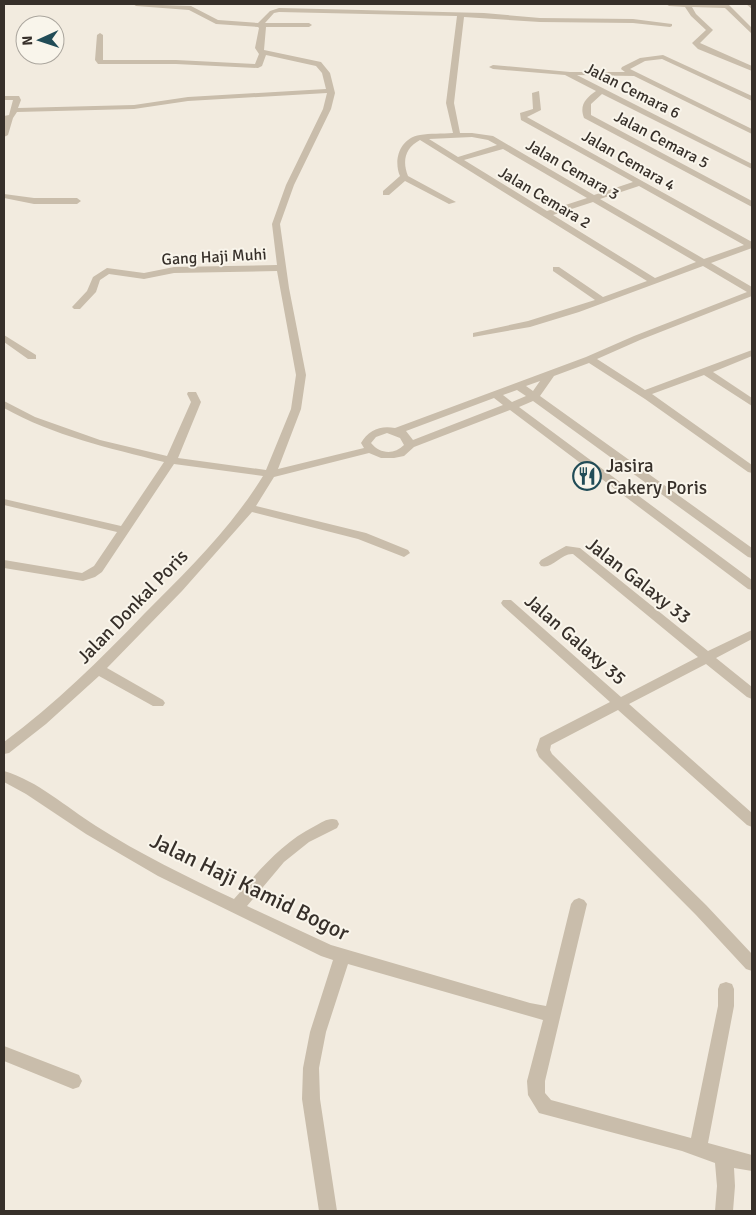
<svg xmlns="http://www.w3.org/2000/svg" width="756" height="1215" font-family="Signika,sans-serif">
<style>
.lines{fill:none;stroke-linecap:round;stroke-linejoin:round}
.minor{fill:#c9bdab;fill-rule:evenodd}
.labels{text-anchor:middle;stroke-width:4;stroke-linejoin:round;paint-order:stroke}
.far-street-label{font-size:16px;fill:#37302a;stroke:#f9f5eb}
.poi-label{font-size:19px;fill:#37302a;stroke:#f9f5eb;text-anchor:start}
.street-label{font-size:19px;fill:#37302a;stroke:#f9f5eb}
.near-street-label{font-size:22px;fill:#37302a;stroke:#f9f5eb}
</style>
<rect width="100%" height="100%" fill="#f2ebdf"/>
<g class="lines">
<!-- minor -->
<path class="minor" d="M133 4 191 6 218 20 258 23 270 11 279 8 484 13 540 18 633 19 672 24V26L670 27 633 23 540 22 464 17 454 103 460 133H472L493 136 594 195 633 182 521 120 520 113 533 109 532 93 539 91 541 110 527 117 752 242V248L711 263 752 287V296L640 340 597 359 645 390 752 350V356L713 372 752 398V406L704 375 652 394 752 465V473L748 472 645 399 589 363 554 376 540 396 752 548V558L748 557 533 401 519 407 752 580V590L748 589 510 410 414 447 404 456 394 458H381L369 453 274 477 256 506 366 533 408 550 410 553 404 557 358 539 252 512 182 591 107 668 163 700 165 703 163 706H153L99 676 46 724 9 753 4 754V742C55 704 100 660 144 614 187 571 231 528 263 476L174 464 102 572 95 577 83 581 4 568V560L82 573 94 566 117 532 4 505V499L121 526 164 462C109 448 54 436 4 408V401L35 417 100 440 167 456 191 402 187 394 188 392H196L201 402 178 458 266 470 291 409 296 375 277 271 174 273 144 279 109 274 100 280 96 292 80 309H74L72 307 87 291 93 277 107 268 144 273 174 267 277 265 272 224 286 185 323 109 327 93 188 101 134 109 17 112 13 118 8 135 4 137V116L9 115 13 100H4V96H19L21 100 18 108 134 105 188 97 326 89 322 73 316 66 266 55 262 66 258 68 176 64H98L95 60 97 35 100 33 103 35V60H176L255 64 259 54 255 48 259 28 258 27 216 24 189 10 136 6ZM279 12 457 16 446 103 453 133C442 134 430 133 420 135 400 138 393 160 400 176L383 191V195H389L405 181 449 204 456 202 408 176C402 161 405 148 420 140L647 281 603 297 559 267H553V271L595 300 528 321 473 333V337L530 327 579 312 703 266 747 292 634 336 586 357 395 428C381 425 368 430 361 443L364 448 278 469 301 409 306 375 289 288 280 224 294 185 331 109 335 93 330 73 321 62 264 50 266 27H309L312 25 309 23H265L274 13ZM472 137 488 140 497 145 458 157 429 139ZM503 149 587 198 547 211 464 160ZM639 186 744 245 704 259 600 199ZM593 202 696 262 655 278 553 215ZM540 381 533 391 526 386ZM517 390 526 396 512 402 503 395ZM494 398 503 405 413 440 406 431ZM387 433 400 438 404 445C394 455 380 454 371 443L376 437Z
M666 4H728L752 28V34L725 8 692 7 696 14 713 30 700 43 752 66V71L698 49 692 43 706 30 691 16 685 7 669 6Z
M746 4H752V9Z
M663 55 752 96V101L662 59 645 61 630 69 752 129V134L634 76 577 75 752 164V169L602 94 591 104V115L752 201V207L584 118C579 105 586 98 596 91L565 75 493 69 489 67 493 65 570 72H625L621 69 622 67 640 58Z
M4 194 34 198H77L81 201 77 204H34L4 198Z
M4 335 36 355V359H28L4 342Z
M566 546 580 548 708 651 752 630V639L716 658 752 687V699L747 697 706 664 629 704 752 813V827L747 825 618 710 551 745 550 750 552 754 706 905 752 954V971L746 969 696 915 539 757 536 750 540 738 610 702 503 606 501 603 503 600H511L621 697 698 657 573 554C561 553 553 569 541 566L539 563 541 560Z
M4 771C38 781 66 807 96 826 140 854 187 877 234 899 259 871 281 843 315 826 323 822 329 817 337 820L339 824 337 828 309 842 284 862 247 906 331 945 530 1003 546 1006 571 904 574 900 579 898 584 900 587 904 545 1081V1093L551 1100 691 1138 718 1006V989L720 984 726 982 732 984 734 989V1006L708 1143 752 1155V1171L734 1168 735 1186 733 1211H715L717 1186 715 1163 682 1151 539 1113 528 1095 527 1081 543 1020 348 964 326 1032 319 1068 320 1099 337 1211H319L302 1099 303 1068 310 1032 333 960 321 956 158 876 86 834 26 794 4 782Z
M4 1046 79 1075 82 1081 79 1087 73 1089 4 1061Z"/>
</g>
<!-- icons -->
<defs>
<symbol id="restaurant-ring" viewBox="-11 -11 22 22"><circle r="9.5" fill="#f9f5eb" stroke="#214c57" stroke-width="1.5"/><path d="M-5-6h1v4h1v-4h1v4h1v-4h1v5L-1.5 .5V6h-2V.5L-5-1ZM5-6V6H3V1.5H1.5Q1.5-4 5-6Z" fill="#214c57"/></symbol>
</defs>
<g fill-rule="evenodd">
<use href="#restaurant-ring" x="571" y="460" width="32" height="32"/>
</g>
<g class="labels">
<!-- far-street labels -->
<g class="far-street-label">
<text transform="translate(633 90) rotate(27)" y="6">Jalan Cemara 6</text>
<text transform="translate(662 139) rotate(28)" y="6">Jalan Cemara 5</text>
<text transform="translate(629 160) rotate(30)" y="6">Jalan Cemara 4</text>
<text transform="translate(573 169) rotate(30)" y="6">Jalan Cemara 3</text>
<text transform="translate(545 197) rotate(31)" y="6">Jalan Cemara 2</text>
<text transform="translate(214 256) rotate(-3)" y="6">Gang Haji Muhi</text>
</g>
<!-- poi labels -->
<g class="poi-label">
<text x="606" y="472">Jasira<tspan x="606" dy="22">Cakery Poris</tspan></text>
</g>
<!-- street labels -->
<g class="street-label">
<text transform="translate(639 580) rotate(38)" y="7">Jalan Galaxy 33</text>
<text transform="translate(132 606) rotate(-46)" y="7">Jalan Donkal Poris</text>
<text transform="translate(576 639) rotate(41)" y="7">Jalan Galaxy 35</text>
</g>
<!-- near-street labels -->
<g class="near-street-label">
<text transform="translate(250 886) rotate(26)" y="8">Jalan Haji Kamid Bogor</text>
</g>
</g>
<!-- border -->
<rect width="756" height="1215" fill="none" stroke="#37302a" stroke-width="10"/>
<!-- north arrow -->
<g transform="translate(40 40) rotate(267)"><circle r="24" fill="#f9f5eb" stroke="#aba69e"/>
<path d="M0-4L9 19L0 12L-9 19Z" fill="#214c57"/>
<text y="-8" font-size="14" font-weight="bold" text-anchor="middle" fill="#37302a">N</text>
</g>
</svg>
